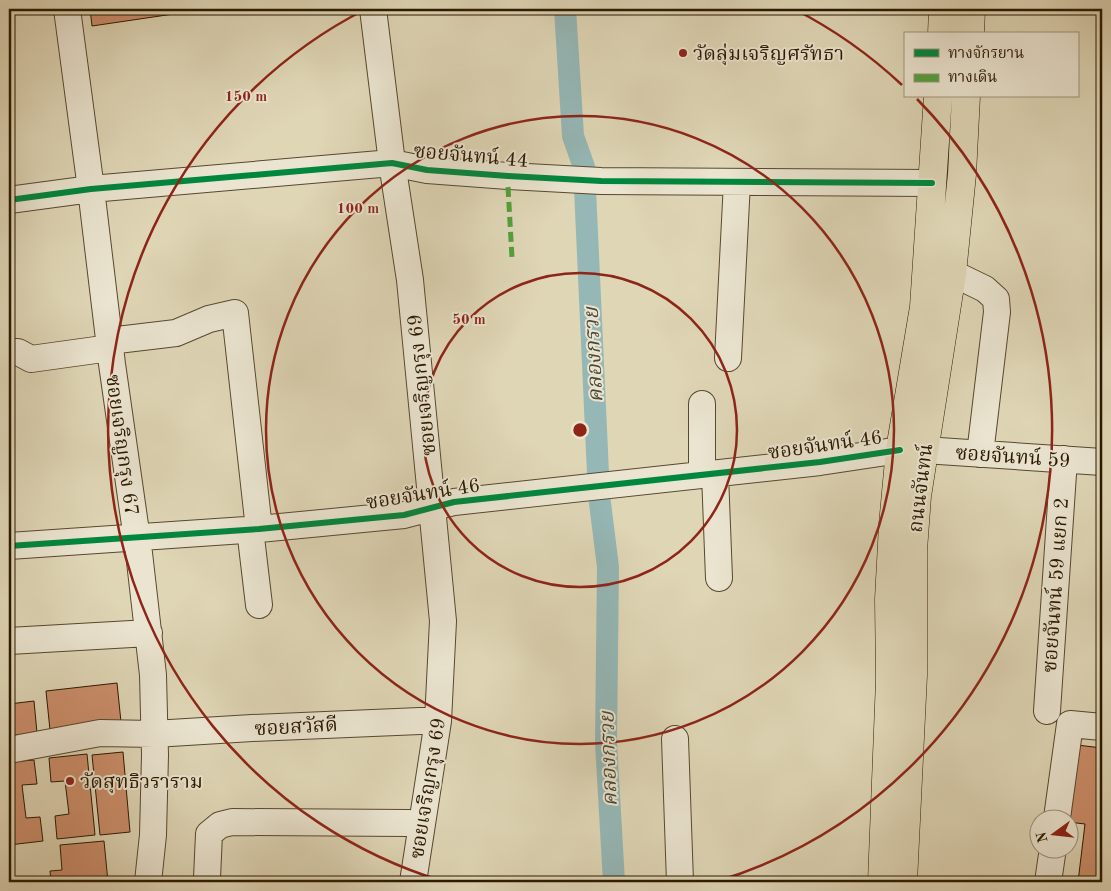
<svg xmlns="http://www.w3.org/2000/svg" width="1111" height="891" font-family="'Old Standard TT','Noto Serif Thai',serif">
<style>
.lines{fill:none;stroke-linecap:round;stroke-linejoin:round}
.canal{stroke:#95b7b6;stroke-width:22}
.building{fill:#cc8f6c;stroke:#2b1900}
.minor-casing{stroke:#58482e;stroke-width:28}
.major-casing{stroke:#2b1900;stroke-width:29}
.minor{stroke:#eae4d0;stroke-width:26}
.major{stroke:#dfd6b6;stroke-width:28}
.quiet{stroke:#51a13c;stroke-width:5;stroke-dasharray:10 5;stroke-linecap:butt}
.cycleway-casing{stroke:#eae4d0;stroke-width:9}
.cycleway{stroke:#00873e;stroke-width:6}
.ring{fill:none;stroke:#8f2418;stroke-width:2.5}
.poi-dot{fill:#8f2418;stroke:#eae4d0;stroke-width:2}
.labels{text-anchor:middle;stroke-width:4;stroke-linejoin:round;paint-order:stroke}
.poi-label{font-size:20px;fill:#2b1900;stroke:#eae4d0;text-anchor:start}
.street-label{font-size:20px;fill:#2b1900;stroke:#eae4d0}
.water-label{font-size:21px;font-style:italic;fill:#4b4837;stroke:#eae4d0}
.centre{fill:#8f2418;stroke:#eae4d0;stroke-width:2.5}
.ring-label{font-size:15px;text-anchor:middle;font-weight:bold;fill:#8f2418;stroke:#eae4d0;stroke-width:4;stroke-linejoin:round;paint-order:stroke}
</style>
<rect width="100%" height="100%" fill="#dfd6b6"/>
<filter id="stains"><feTurbulence type="fractalNoise" baseFrequency=".004" numOctaves="4"/><feColorMatrix values="0 0 0 0 .2 0 0 0 0 .09 0 0 0 0 .02 0 0 0 .5 -.17"/></filter>
<radialGradient id="worn" r=".72"><stop offset=".6" stop-color="#630" stop-opacity="0"/><stop offset="1" stop-color="#630" stop-opacity=".3"/></radialGradient>
<g class="lines">
<!-- canal -->
<path class="canal" d="M565 9 573 136 584 167 599 495 608 567 606 743 614 882"/>
</g>
<!-- building -->
<path class="building" d="M90 9H187V12L92 26Z
M117 683 121 722 50 730 46 691Z
M34 701 37 733 9 736V704Z
M1077 745 1102 748V882H1078L1085 824 1068 822Z
M123 752 130 832 100 835 92 755Z
M87 754 95 835 57 839 55 816 69 814 65 781 51 782 49 758Z
M34 760 37 784 22 785 26 818 40 817 43 841 9 845V762Z
M104 841 108 882H51L50 871 62 870 60 845Z"/>
<g class="lines">
<defs>
<path id="minor" d="M67 9 91 189 112 364 139 553 153 675 155 755 153 835 148 882
M373 9 392 163 410 280 443 621 438 721 413 882
M9 200 91 189 392 163 427 170 508 176 601 181 932 183
M952 273 985 289 996 299 997 312 980 454
M109 341 176 333 209 319 235 313 259 529
M9 352H18L31 359 110 348
M728 358 737 182
M702 404V475
M924 450 1102 462
M715 474 719 578
M250 529 259 605
M9 546 259 529 404 515 454 502 820 462 900 450
M9 641 149 633
M1047 711 1064 459
M675 739 680 882
M9 750 100 733 154 734 252 728 420 721H438
M1057 818 1070 724 1102 727
M207 878 209 834 220 825 232 822 409 823 421 827
M1048 882 1053 848"/>
<path id="major" d="M942 34 943 9
M970 34 971 9
M882 882 890 680 889 599 893 525 900 450 924 307 938 96
M903 882 913 675V550L917 496 952 273 962 174 966 96"/>
</defs>
<!-- minor casing -->
<use href="#minor" class="minor-casing"/>
<!-- major casing -->
<use href="#major" class="major-casing"/>
<!-- minor -->
<use href="#minor" class="minor"/>
<!-- major -->
<use href="#major" class="major"/>
<!-- quiet -->
<path class="quiet" d="M508 187 512 258"/>
<defs>
<path id="cycleway" d="M9 200 91 189 392 163 427 170 508 176 601 181 932 183
M9 546 259 529 404 515 454 502 820 462 900 450"/>
</defs>
<!-- cycleway casing -->
<use href="#cycleway" class="cycleway-casing"/>
<!-- cycleway -->
<use href="#cycleway" class="cycleway"/>
</g>
<!-- distance rings -->
<g class="ring">
<circle cx="580" cy="430" r="157"/>
<circle cx="580" cy="430" r="314"/>
<path d="M442 881A472 472 0 0 1 366 9M794 9A472 472 0 0 1 902 85M917 99A472 472 0 0 1 718 881"/>
</g>
<!-- markers -->
<g class="poi-dot">
<circle cx="683" cy="53" r="5"/>
<circle cx="70" cy="781" r="5"/>
</g>
<g class="labels">
<!-- poi labels -->
<g class="poi-label">
<text x="693" y="60">วัดลุ่มเจริญศรัทธา</text>
<text x="80" y="788">วัดสุทธิวราราม</text>
</g>
<!-- street labels -->
<g class="street-label">
<text transform="translate(471 155) rotate(5)" y="7">ซอยจันทน์ 44</text>
<text transform="translate(421 385) rotate(-96)" y="7">ซอยเจริญกรุง 69</text>
<text transform="translate(825 444) rotate(-8)" y="7">ซอยจันทน์ 46</text>
<text transform="translate(123 445) rotate(82)" y="7">ซอยเจริญกรุง 67</text>
<text transform="translate(1013 456) rotate(4)" y="7">ซอยจันทน์ 59</text>
<text transform="translate(920 488) rotate(-83)" y="7">ถนนจันทน์</text>
<text transform="translate(423 493) rotate(-9)" y="7">ซอยจันทน์ 46</text>
<text transform="translate(1055 585) rotate(-86)" y="7">ซอยจันทน์ 59 แยก 2</text>
<text transform="translate(296 726) rotate(-3)" y="7">ซอยสวัสดี</text>
<text transform="translate(427 788) rotate(-81)" y="7">ซอยเจริญกรุง 69</text>
</g>
<!-- water labels -->
<g class="water-label">
<text transform="translate(593 355) rotate(-93)" y="7">คลองกรวย</text>
<text transform="translate(608 759) rotate(-92)" y="7">คลองกรวย</text>
</g>
</g>
<circle cx="580" cy="430" r="8" class="centre"/>
<g class="ring-label">
<text x="246" y="101">150 m</text>
<text x="358" y="213">100 m</text>
<text x="469" y="324">50 m</text>
</g>
<!-- margin -->
<rect width="1111" height="891" fill="none" stroke="#dfd6b6" stroke-width="30"/>
<rect x="10" y="10" width="1091" height="871" fill="none" stroke="#2b1900" stroke-width="2.5"/>
<rect x="15" y="15" width="1081" height="861" fill="none" stroke="#2b1900"/>
<!-- legend -->
<rect x="904" y="32" width="175" height="65" fill="#eae4d0" stroke="#9e937d"/>
<rect x="914" y="49" width="25" height="8" fill="#00873e" stroke="#9e937d"/>
<text x="948" y="58" font-size="15" fill="#2b1900">ทางจักรยาน</text>
<rect x="914" y="74" width="25" height="8" fill="#51a13c" stroke="#9e937d"/>
<text x="948" y="82" font-size="15" fill="#2b1900">ทางเดิน</text>
<!-- north arrow -->
<g transform="translate(1054 834) rotate(255)"><circle r="24" fill="#eae4d0" stroke="#9e937d"/>
<path d="M0-4L9 19L0 12L-9 19Z" fill="#8f2418"/>
<text y="-8" font-size="14" font-weight="bold" text-anchor="middle" fill="#2b1900">N</text>
</g>
<rect width="100%" height="100%" filter="url(#stains)"/>
<rect width="100%" height="100%" fill="url(#worn)"/>
</svg>
